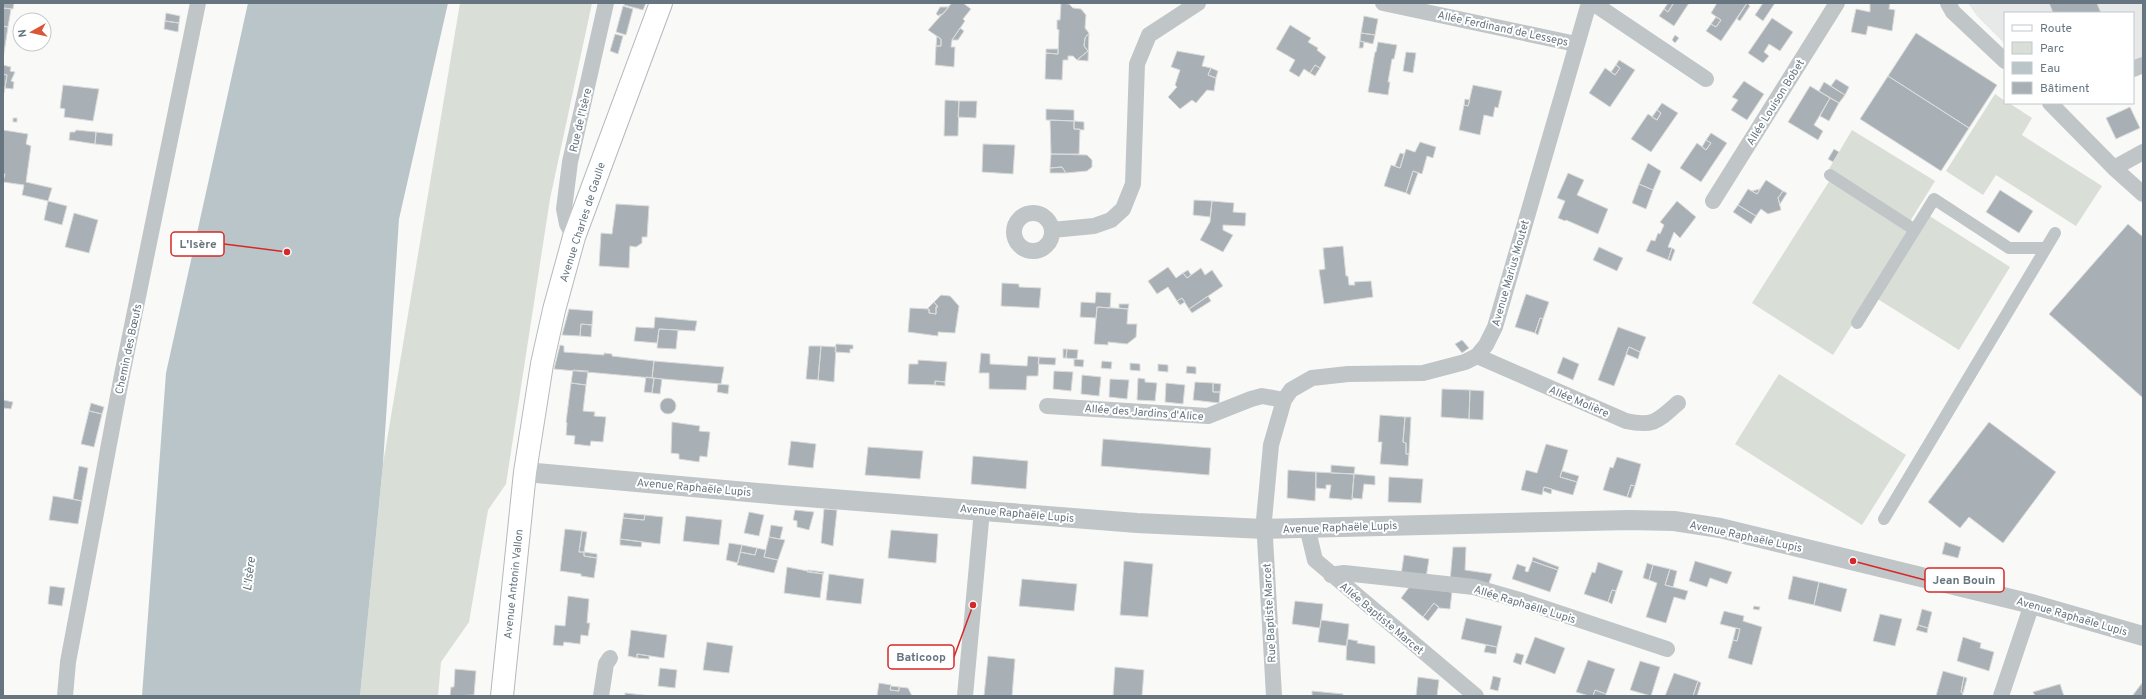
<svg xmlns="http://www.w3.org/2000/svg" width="2146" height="699" font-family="Overpass,sans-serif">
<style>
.built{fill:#e7e8e8}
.green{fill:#d9ded6}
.water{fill:#b9c5c8}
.building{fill:#a8b0b6;stroke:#dbdbd9}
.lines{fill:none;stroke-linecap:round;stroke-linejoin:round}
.primary-casing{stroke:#b4b9bd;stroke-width:24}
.pedestrian{stroke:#c0c5c8;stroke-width:12}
.minor{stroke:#c0c5c8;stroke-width:16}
.tertiary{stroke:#c0c5c8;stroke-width:20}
.primary{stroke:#fff;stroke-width:22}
.labels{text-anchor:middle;stroke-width:4;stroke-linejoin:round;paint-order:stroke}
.street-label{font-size:11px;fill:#667580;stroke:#fff}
.water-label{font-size:12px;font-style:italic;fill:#60747a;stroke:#fff}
.leader{fill:none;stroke:#d62828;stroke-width:1.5}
.callout-dot{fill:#d62828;stroke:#fff;stroke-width:1.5}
.callout{fill:#fff;stroke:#d62828;stroke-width:1.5}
.callout-label{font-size:12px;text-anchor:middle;font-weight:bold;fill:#667580}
</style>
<rect width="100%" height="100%" fill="#f9f9f7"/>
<!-- built -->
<path class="built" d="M1968 3H2143V57L2133 62V13H2005V44L1977 16Z"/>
<!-- green -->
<path class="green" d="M460 3H592L550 199 506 484 488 510 469 622 441 662 438 696H360L383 464Z
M1995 94 2005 101V103H2009L2032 118 2022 135 2102 186 2076 226 1996 175 1983 195 1946 171Z
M1852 130 1935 181 1909 223 1829 169Z
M1830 180 1911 232 1833 355 1752 303Z
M1928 215 2010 267 1959 350 1876 298Z
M1779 374 1906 455 1862 525 1735 444Z"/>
<!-- water -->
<path class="water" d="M248 3H448L399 219 383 464 360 696H142L166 373Z"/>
<!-- building -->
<path class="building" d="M3 3H14L13 9 3 8Z
M624 3H646L643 10 624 5Z
M952 3H963L971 9 963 19 965 21 952 40 951 47H955L954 67 935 65 936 46H941V39L928 30Z
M1061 3 1069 4 1073 8 1081 9 1086 15 1085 28 1089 33 1085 38 1084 46 1088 51 1077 60 1073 56H1068V60H1063L1062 80 1045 79 1046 53 1058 54 1059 30 1057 29V20H1060Z
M1668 3 1673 4 1668 12 1664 9Z
M1672 3H1689L1674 26 1659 16 1664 9 1668 12 1673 4Z
M1717 3H1747L1721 41 1706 31 1711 24 1716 27 1721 20 1711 13Z
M1747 3 1750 6 1740 21 1737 19Z
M1763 3H1775L1763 21 1755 15Z
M1870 3H1890L1889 9 1895 10 1892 31 1868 26 1866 35 1851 32 1856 9 1870 12Z
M2049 3H2097L2101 13H2053Z
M623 6 633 9 626 35 616 32Z
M940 7H949L942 15 940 14 939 16 936 14Z
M3 8 11 9 8 27 3 26Z
M166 13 180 16 179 23 165 21Z
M1364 16 1378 19 1375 35 1361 33Z
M1716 17 1721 20 1716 27 1711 24Z
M1772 18 1793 32 1780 51 1769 44 1764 52 1769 56 1763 63 1748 53Z
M165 21 179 23 178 32 164 29Z
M1290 25 1311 38 1308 42 1318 48 1317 50 1326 57 1320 68 1315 65 1310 73 1304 69 1299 77 1289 71 1295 60 1276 49Z
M3 26 8 27 3 59Z
M960 28 964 31 958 40H952Z
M1089 33 1088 61 1077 60 1088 51 1084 46 1085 38Z
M1361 33 1375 35 1373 44 1360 41Z
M1916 33 1997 85 1969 128 1888 76Z
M615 34 623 36 618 54 610 51Z
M1675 35 1679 38 1675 43 1672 40Z
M937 36 941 39V46H936Z
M1360 41 1364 42 1363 48H1359Z
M1378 42 1397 45 1394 59H1392L1388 82H1390L1388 95 1368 92 1375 52H1376Z
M1046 49H1058V54L1046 53Z
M1177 51 1205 56 1202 66 1211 68 1208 75 1216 78 1214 91 1207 90 1196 103 1192 100 1180 109 1168 97 1177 87 1175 85 1180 70 1171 67Z
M1406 52 1416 53 1413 73 1403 71Z
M1619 60 1635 70 1610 107 1589 93 1605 68 1615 75 1620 68 1616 65Z
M3 65 11 67 10 71 15 72 11 81 14 82 13 89 5 88 7 75 3 74Z
M1315 65 1320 68 1315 76 1310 73Z
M1616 65 1620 68 1615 75 1611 72Z
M1211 68 1218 71 1216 78 1208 75Z
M3 74 7 75 4 93H3Z
M1888 76 1969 128 1941 171 1860 119Z
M1836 79 1849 87 1845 95 1831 86Z
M1744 81 1764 94 1747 120 1731 110 1738 100 1732 97Z
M1824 82 1845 95 1839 103 1819 91Z
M63 85 99 89 93 121 64 117 65 109 60 108Z
M1473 85 1502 91 1498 108 1495 107 1493 117 1484 115 1480 135 1459 130 1464 105 1468 106Z
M1810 86 1830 98 1814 125 1823 131 1818 140 1788 122Z
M1830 98 1839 103 1829 121 1820 116Z
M1465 99 1470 100 1468 106 1464 105Z
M945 100 959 101 958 136H944Z
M959 101H977L976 118 958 117Z
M1662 103 1678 113 1651 152 1631 139 1648 114 1657 120 1661 113 1657 110Z
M2130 107 2140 128 2116 139 2106 118Z
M1046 109 1074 110V121L1046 120Z
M1657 110 1661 113 1657 120 1652 117Z
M13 118H17V122H13Z
M1050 120 1074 121V129H1080L1079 154H1051Z
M1074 121 1084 122V130L1074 129Z
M3 130 28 134 26 144 31 146 26 182 52 188 48 201 22 195 24 185 3 182 5 174H3Z
M76 130 96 132 95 144 69 140 70 132H75Z
M96 132 113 134 112 146 95 144Z
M1711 133 1727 143 1701 182 1680 168 1697 143 1706 150 1711 143 1706 140Z
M1706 140 1711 143 1706 150 1702 147Z
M1420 142 1436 147 1433 158 1427 156 1422 174 1413 171 1406 193 1384 186 1391 165 1400 168 1406 149 1415 152Z
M983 144 1015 145 1013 174 982 172Z
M1834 149 1839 152 1833 162 1828 159Z
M1400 153 1404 154 1400 168 1395 166Z
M1051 154 1087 155 1092 160V167L1087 171 1066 173 1062 167 1050 168Z
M1648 163 1661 171 1653 190 1639 184Z
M1062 167 1066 173H1050V168Z
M1413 171 1418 173 1410 195 1406 193Z
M1568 173 1584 180 1577 195 1608 209 1598 234 1566 220 1565 221 1558 218 1565 201 1557 198Z
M1766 180 1783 191 1778 198 1781 210 1768 214 1761 209 1756 216 1738 205 1748 189 1757 194Z
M1639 184 1653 190 1646 209 1632 203Z
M1760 189 1757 194 1752 191Z
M2000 190 2033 211 2019 233 1986 212Z
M1783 191 1787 193 1780 204 1778 198Z
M1194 200 1212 201 1210 217 1193 215Z
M48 201 67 206 62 225 44 220Z
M1212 201 1234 203 1233 212 1246 213 1245 226 1223 225V230L1233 235 1223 252 1200 240 1210 222Z
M1677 201 1696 217 1680 238 1674 232 1668 247 1672 248 1668 260 1646 251 1651 240 1655 241 1658 233 1660 234 1664 225 1660 222Z
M616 204 649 206 647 237H642V243L636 247 630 246 629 268 599 266 601 233 612 234Z
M1738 205 1756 216 1751 224 1733 212Z
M74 213 98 220 89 253 65 247Z
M2128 224 2143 237V398L2049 314Z
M1343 246 1346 276H1348L1349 285H1355L1354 282 1371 281 1373 297 1324 304 1319 270 1325 269 1323 248Z
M1599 247 1623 258 1617 271 1593 260Z
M1672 248 1675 250 1671 261 1668 260Z
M1168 267 1176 278 1183 273 1187 278 1201 268 1205 275 1212 270 1223 286 1189 309 1182 298 1177 301 1168 287 1157 294 1148 281Z
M1188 270 1191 275 1187 278 1183 273Z
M1002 283 1019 284V287L1041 288 1039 308 1001 306Z
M1096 292 1111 293 1110 308 1097 307 1096 318 1080 317 1081 302 1095 303Z
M1526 294 1549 302 1543 319 1540 318 1535 333 1515 327Z
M941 295 950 296 959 306 955 333 938 332V336L908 332 910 308 929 309V313L936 314V307H938L934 302Z
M1208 296 1211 301 1192 313 1189 309Z
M1182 298 1185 302 1180 305 1177 301Z
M934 302 938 307H936V314L929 313V309H927Z
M1119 304H1129L1128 309 1119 308Z
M1097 307 1128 309 1127 324H1137L1136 337 1127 344 1108 342V345L1094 344Z
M569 309 593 311 592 325 581 324 580 336 562 335Z
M655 317 697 321 695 331 659 329 657 343 634 341 636 327 654 328Z
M1540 318 1543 319 1538 335 1535 333Z
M581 324 592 325 591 337 580 336Z
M1618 327 1646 337 1640 352 1629 347 1614 386 1598 380Z
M659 329 678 330 676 349 657 348Z
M1462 340 1469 348 1462 353 1455 344Z
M836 344 853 345V349H850V353L835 352Z
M560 345 564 346V352L604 355V353L612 354V356L654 361 652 378 554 369Z
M809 346H821L818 380 806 379Z
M821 346 836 347 834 382 818 380Z
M1629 347 1640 352 1638 359 1626 354Z
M1063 349H1067L1066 358H1063Z
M1067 349 1078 350 1077 359 1066 358Z
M981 353 990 354V364L1027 366 1028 356 1039 357 1038 376H1027L1026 390 989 389V373H979Z
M1039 357 1056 358 1055 365 1038 364Z
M1563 357 1579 364 1573 380 1557 373Z
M1074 359 1084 360 1083 367 1074 366Z
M918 360 947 362 945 382 935 381V385L908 384 909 364H918Z
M654 361 724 367 721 384 652 378Z
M1102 361 1112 362 1111 369 1101 368Z
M1130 363 1140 364V371L1130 370Z
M1158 364 1168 365V372L1158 371Z
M1187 366 1196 367V374L1186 373Z
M573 370 588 371 586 385 571 383Z
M1054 371 1073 372 1071 391 1053 389Z
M1082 375 1101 377 1099 396 1081 394Z
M646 377 654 378 652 393 644 392Z
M654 378 662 379 660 394 652 393Z
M1138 378 1145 379V382L1157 383 1155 401 1137 400Z
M1110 379 1129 380 1127 399 1109 397Z
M935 381 945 382V386L935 385Z
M1195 382 1213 383V392H1220L1219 403 1193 400Z
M571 383 586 385 583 411 595 412 594 416 606 417 603 442 591 441 590 446 574 444 575 436 566 435 567 423 566 422Z
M1166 383 1185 385 1183 404 1165 402Z
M1213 383 1221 384 1220 392H1213Z
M718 384 729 385 728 394 717 392Z
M1442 389 1470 390 1469 419 1441 417Z
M1470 390 1484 391 1483 420 1469 419Z
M660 406a8 8 0 1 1 16 0a8 8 0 1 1-16 0Z
M3 400 13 402 11 409 3 408Z
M91 403 104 407 102 414 89 411Z
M89 411 102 414 94 447 81 444Z
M1380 415 1405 417 1403 442 1406 443V454H1409L1408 466 1380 464 1382 442H1378Z
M1405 417H1411L1409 454H1406V443L1403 442Z
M672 422 700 426 699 431 710 432 707 457 700 456 699 462 679 459V454L671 453Z
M1989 422 2056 472 2003 543 1969 517 1960 528 1928 502Z
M1103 439 1211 448 1209 475 1101 466Z
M791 441 816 444 813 468 788 465Z
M1546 444 1568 450 1560 477 1577 482 1573 495 1544 487 1542 495 1521 490 1526 470 1537 473Z
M868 447 923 451 920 479 865 475Z
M973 456 1028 461 1026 489 971 484Z
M1617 457 1641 464 1635 486 1631 485 1627 497 1603 490 1610 467 1613 468Z
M1331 465 1355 467 1354 474 1331 473Z
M79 466 88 468 82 501 73 499Z
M1288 470 1316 472 1315 501 1287 498Z
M1562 471 1579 476 1577 482 1560 477Z
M1316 472 1354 474 1352 500 1329 498 1331 485H1326V489L1316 488Z
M1354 474 1375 476V485L1364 484 1362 499 1352 498Z
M1389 477 1423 479 1421 503 1388 502Z
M1631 485 1635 486 1631 498 1627 497Z
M1544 487 1552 489 1551 494 1543 491Z
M53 496 82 501 78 524 49 520Z
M824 509 837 510 833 546 821 543Z
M795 510 814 512 809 530 797 527V521L793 520Z
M749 512 764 515 759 536 744 533Z
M624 513 645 515 644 520 623 518Z
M645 515 663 517 660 544 620 539 623 518 644 520Z
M686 516 722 520 719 545 683 541Z
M771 525 783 527 780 539 769 537Z
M565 529 582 531 579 552H584V556L597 558 594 578 581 576V574L560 571Z
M891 530 938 534 936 563 888 558Z
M582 531 587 532 584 552H579Z
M769 537 785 540 778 560 764 557Z
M620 539 642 542 641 547 620 545Z
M1945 542 1961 547 1958 558 1942 554Z
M729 543 742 545 738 563 726 560Z
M742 545 757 548 755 555 740 552Z
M1453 547H1466L1465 570 1492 574 1488 586 1450 581Z
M757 548 766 550 764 557 778 560 774 573 737 565 740 552 755 555Z
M584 552 597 554V558L584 556Z
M1404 555 1429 559 1426 578 1401 575Z
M1533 557 1559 567 1558 570 1532 561Z
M1124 561 1153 564 1148 617 1120 615Z
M1532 561 1558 570 1550 592 1512 579 1517 564 1526 567 1525 571 1528 572Z
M1695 561 1732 572 1727 584 1710 578 1707 587 1689 581Z
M1598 562 1623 571 1616 591 1612 590 1608 602 1584 594 1592 572 1595 573Z
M1647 563 1653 565 1649 580 1643 578Z
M1653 565 1670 569 1665 585 1688 591 1685 600 1674 597 1666 623 1646 617 1657 583 1649 580Z
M787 567 823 574 820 598 784 593Z
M1670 569 1677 571 1673 587 1665 585Z
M808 570 824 572 823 574 807 572Z
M829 574 864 579 861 604 826 600Z
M1793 576 1819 582 1814 605 1788 599Z
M1022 579 1077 584 1074 611 1019 606Z
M1819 582 1847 589 1841 612 1814 605Z
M50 586 65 588 62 606 48 604Z
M1410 586 1452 592 1450 609 1439 608 1434 603 1423 617 1401 598Z
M1612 590 1616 591 1612 604 1608 602Z
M568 596 589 599 587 623H590L588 636 581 635 580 644 564 642 563 646 553 645 555 625 565 626Z
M1295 601 1323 604 1320 628 1292 624Z
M1434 603 1439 607 1428 621 1423 617Z
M1754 606 1760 607 1759 610 1753 609Z
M1922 609 1932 612 1928 628 1918 625Z
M1724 611 1744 616 1743 621 1762 627 1752 665 1728 658 1733 640 1737 641 1740 629 1720 624Z
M1880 614 1902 619 1895 646 1873 641Z
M1466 618 1502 626 1497 647 1461 639Z
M1321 620 1349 624 1347 646 1318 642Z
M1918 625 1928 628 1927 633 1916 630Z
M1736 628 1740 629 1737 641 1733 640Z
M631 630 667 635 664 658 637 654V658L628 656Z
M1535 637 1565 648 1555 674 1525 663Z
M1963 637 1981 643 1980 648 1994 652 1989 671 1957 661Z
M1347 639 1358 641 1357 643 1375 646V664L1346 660Z
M707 642 733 646 729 673 703 670Z
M1486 645 1497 647 1496 654 1484 652Z
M1516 653 1524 655 1521 665 1513 662Z
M637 654 649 656V659L637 658Z
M988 656 1015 659 1012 696H984Z
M1588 660 1615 669 1606 694 1595 690 1593 696H1589L1576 692Z
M1640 661 1660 667 1651 696 1630 690Z
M1115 667 1144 670 1142 696H1113Z
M660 668 677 670 675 688 658 686Z
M455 669 476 671 474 695 450 696 451 687H454Z
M1943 671 1964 677 1961 692 1963 693 1962 696H1936Z
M1674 673 1698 681 1693 696H1665Z
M1493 676 1501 678 1498 691 1490 689Z
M1418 677 1439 680 1437 696H1416Z
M1964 677 1967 678 1963 693 1961 692Z
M1698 681 1701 683 1697 696H1693Z
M879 683 891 685 890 690 899 691V687L908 688 912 696H877Z
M2142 683 2143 696H2132L2133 695Z
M2060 684 2064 696H2035L2033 692Z
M891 686 899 687V691L890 690Z
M1595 690 1606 694 1605 696H1593Z
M1312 691 1343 694V696H1312Z
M625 693 651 696H625Z"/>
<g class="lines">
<defs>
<path id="primary" d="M502 696 525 472 542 364 554 310 574 237 661 3"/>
</defs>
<!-- primary casing -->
<use href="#primary" class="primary-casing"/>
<!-- pedestrian -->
<path class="pedestrian" d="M1830 175 1915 230
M1857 323 1934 199 2009 248H2046
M1884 519 2055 233"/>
<!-- minor -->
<path class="minor" d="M1383 3 1576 44
M1593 3 1706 79
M1948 3 1953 12 2005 61
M2133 69 2143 65
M2050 103 2114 168 2143 194
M2114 168 2143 152
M1713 201 1837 3
M1014 232a19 19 0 1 1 38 0a19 19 0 1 1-38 0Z
M1052 230 1094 226 1111 220 1123 209 1133 184 1137 64 1149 35 1198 3
M574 237 567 224 564 209 570 162 606 3
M1477 356 1626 421C1653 427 1658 421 1678 403
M1047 406 1208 416 1251 399 1262 396 1284 400
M1307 527 1315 560 1476 696
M1331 575 1344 573 1474 587 1523 601 1667 649
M65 696 68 662 122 375 198 3
M601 696 606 664 610 658
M965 696 982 510
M1274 696 1264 520 1271 445 1284 400 1291 390 1312 378 1348 374 1423 373 1465 362 1477 356 1486 345 1495 327 1589 3
M2001 696 2032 604"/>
<!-- tertiary -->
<path class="tertiary" d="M525 472 781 495 1137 523 1264 529 1629 520 1674 521 1720 528 2032 604 2143 636"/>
<!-- primary -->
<use href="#primary" class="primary"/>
</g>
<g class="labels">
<!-- street labels -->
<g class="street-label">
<text transform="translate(1503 28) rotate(12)" y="4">Allée Ferdinand de Lesseps</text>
<text transform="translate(1775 102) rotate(-58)" y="4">Allée Louison Bobet</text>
<text transform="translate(580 120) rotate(-77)" y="4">Rue de l'Isère</text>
<text transform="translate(582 222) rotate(-72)" y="4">Avenue Charles de Gaulle</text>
<text transform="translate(1510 273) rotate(-74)" y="4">Avenue Marius Moutet</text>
<text transform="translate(128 349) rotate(-78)" y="4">Chemin des Bœufs</text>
<text transform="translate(1579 401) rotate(23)" y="4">Allée Molière</text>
<text transform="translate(1144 412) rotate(4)" y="4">Allée des Jardins d'Alice</text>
<text transform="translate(694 487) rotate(5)" y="4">Avenue Raphaële Lupis</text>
<text transform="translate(1017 513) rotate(5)" y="4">Avenue Raphaële Lupis</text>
<text transform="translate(1340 527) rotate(-2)" y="4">Avenue Raphaële Lupis</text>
<text transform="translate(1746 536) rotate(12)" y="4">Avenue Raphaële Lupis</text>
<text transform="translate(513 584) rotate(-84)" y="4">Avenue Antonin Vallon</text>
<text transform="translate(1525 604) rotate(17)" y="4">Allée Raphaëlle Lupis</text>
<text transform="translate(1269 613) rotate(-93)" y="4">Rue Baptiste Marcet</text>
<text transform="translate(2072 616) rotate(16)" y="4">Avenue Raphaële Lupis</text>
<text transform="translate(1382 618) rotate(40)" y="4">Allée Baptiste Marcet</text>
</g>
<!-- water labels -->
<g class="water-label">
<text transform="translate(249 574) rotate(-83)" y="4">L'Isère</text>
</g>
</g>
<!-- callouts -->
<path class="leader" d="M287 252L224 244M1853 561L1925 580M973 605L954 657"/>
<g class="callout-dot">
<circle cx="287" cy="252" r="4"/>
<circle cx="1853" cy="561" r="4"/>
<circle cx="973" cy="605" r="4"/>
</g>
<g class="callout">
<rect x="171" y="232" width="53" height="24" rx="4"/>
<rect x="1925" y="568" width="79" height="24" rx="4"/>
<rect x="888" y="645" width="66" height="24" rx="4"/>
</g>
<g class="callout-label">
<text x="198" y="248">L'Isère</text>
<text x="1964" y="584">Jean Bouin</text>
<text x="921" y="661">Baticoop</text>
</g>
<!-- border -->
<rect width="2146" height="699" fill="none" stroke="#667580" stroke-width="8"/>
<!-- legend -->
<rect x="2004" y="12" width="130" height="92" fill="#ffffff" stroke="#c2c8cc"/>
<rect x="2012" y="25" width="20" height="6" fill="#ffffff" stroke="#c2c8cc"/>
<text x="2040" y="32" font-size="12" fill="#667580">Route</text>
<rect x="2012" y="42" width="20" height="12" fill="#d9ded6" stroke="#c2c8cc"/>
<text x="2040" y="52" font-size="12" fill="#667580">Parc</text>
<rect x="2012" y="62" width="20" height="12" fill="#b9c5c8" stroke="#c2c8cc"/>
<text x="2040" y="72" font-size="12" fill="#667580">Eau</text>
<rect x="2012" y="82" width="20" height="12" fill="#a8b0b6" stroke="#c2c8cc"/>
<text x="2040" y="92" font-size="12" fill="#667580">Bâtiment</text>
<!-- north arrow -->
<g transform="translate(32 32) rotate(262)"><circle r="19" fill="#ffffff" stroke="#c2c8cc"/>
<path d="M0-3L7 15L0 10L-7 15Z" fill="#d95637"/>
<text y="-6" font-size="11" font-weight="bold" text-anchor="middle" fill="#667580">N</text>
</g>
</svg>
